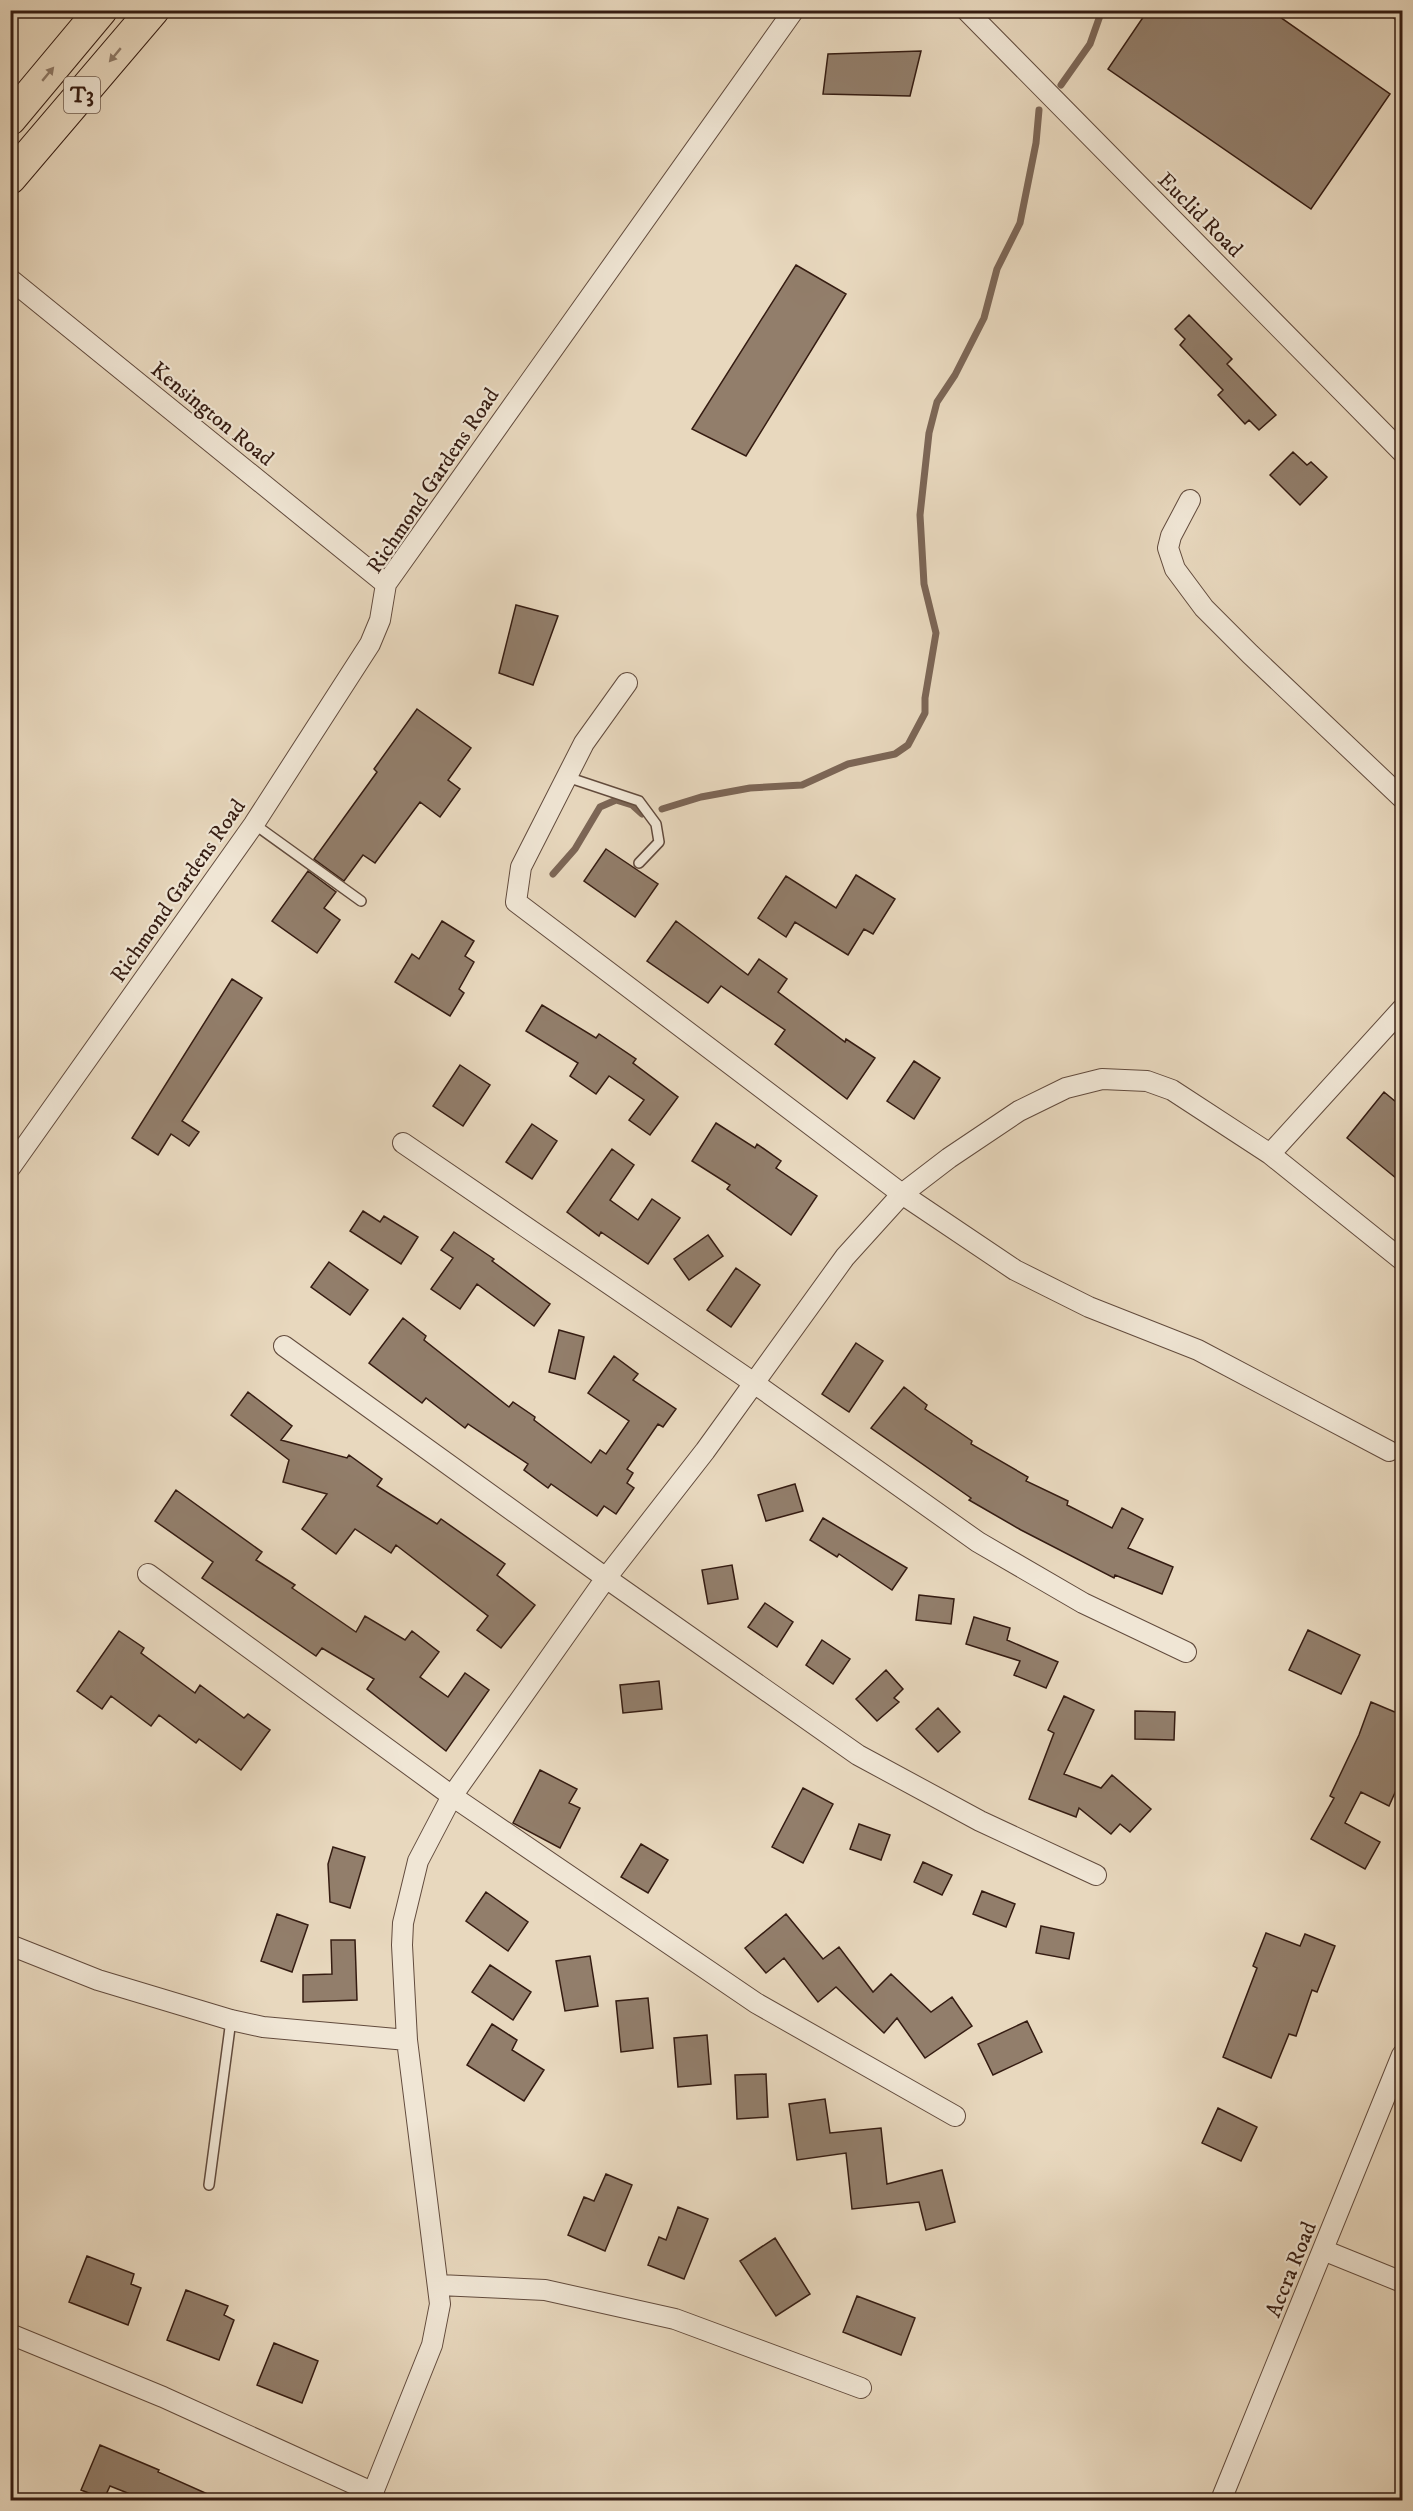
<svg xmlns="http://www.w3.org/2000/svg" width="1413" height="2511" font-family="'IM FELL DW Pica',serif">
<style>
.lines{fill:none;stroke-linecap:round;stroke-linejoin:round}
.stream{stroke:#7c6656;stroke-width:7}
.building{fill:#927e6b;stroke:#351c12;stroke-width:1.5}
.service-casing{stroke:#624b3d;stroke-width:12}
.minor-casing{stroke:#624b3d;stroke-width:22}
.trunk-casing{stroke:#351c12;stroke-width:34}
.service{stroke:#f0e6d5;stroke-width:9}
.minor{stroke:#f0e6d5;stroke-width:20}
.trunk{stroke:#e8d8be;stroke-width:32}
.oneway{fill:#8e7a68}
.labels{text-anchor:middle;stroke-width:4.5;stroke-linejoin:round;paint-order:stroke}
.shield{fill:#f0e6d5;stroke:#6d594c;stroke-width:1.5}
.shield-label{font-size:21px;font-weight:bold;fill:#351c12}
.street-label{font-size:22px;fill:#351c12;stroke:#f0e6d5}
</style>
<rect width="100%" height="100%" fill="#e8d8be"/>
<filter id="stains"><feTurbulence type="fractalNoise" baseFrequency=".00333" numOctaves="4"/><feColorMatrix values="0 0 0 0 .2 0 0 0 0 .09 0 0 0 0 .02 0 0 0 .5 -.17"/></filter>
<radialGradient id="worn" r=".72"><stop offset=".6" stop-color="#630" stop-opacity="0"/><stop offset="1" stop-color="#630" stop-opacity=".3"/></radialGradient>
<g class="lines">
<!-- stream -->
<path class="stream" d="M1388 10 1402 21
M1061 85 1090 44 1102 10
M662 809 701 797 750 788 802 785 848 764 895 754 908 745 925 713V698L936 633 924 584 920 515 929 433 937 402 955 375 984 318 997 269 1020 223 1036 143 1039 110
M553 874 575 849 600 807 616 800 632 805 642 814"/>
</g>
<!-- building -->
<path class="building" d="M1148 10H1270L1390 94 1311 209 1108 69Z
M921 51 910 96 823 94 828 54Z
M796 265 846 294 746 456 692 429Z
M1189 315 1232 359 1227 364 1276 415 1259 430 1249 420 1245 424 1218 395 1223 390 1180 345 1185 339 1175 329Z
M1293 452 1307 465 1311 462 1327 477 1300 505 1270 475Z
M516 605 558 616 533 685 499 673Z
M417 709 471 748 448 780 460 789 440 817 420 802 375 863 363 855 344 881 314 859 377 772 374 769Z
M606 849 658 884 635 917 584 881Z
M308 871 336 892 324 908 340 920 317 953 272 921Z
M856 875 895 899 873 934 864 929 848 955 795 922 786 937 758 918 786 876 836 908Z
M442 921 474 941 465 956 474 962 459 989 464 993 450 1016 395 982 412 954 419 959Z
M676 921 748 975 759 959 787 979 778 992 845 1042 846 1039 875 1058 847 1099 775 1044 785 1030 721 986 708 1003 647 961Z
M232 979 262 998 182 1121 199 1132 189 1146 171 1134 158 1155 132 1138Z
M542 1005 596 1038 599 1034 636 1059 633 1063 678 1097 650 1135 629 1120 644 1100 609 1076 596 1094 570 1076 578 1063 526 1031Z
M914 1061 940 1078 914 1119 887 1101Z
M460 1065 490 1085 463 1126 433 1106Z
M1384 1092 1402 1107V1183L1347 1138Z
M716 1123 755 1148 757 1144 781 1161 776 1168 817 1196 791 1235 727 1189 730 1185 692 1161Z
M532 1124 557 1141 532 1179 506 1162Z
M612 1149 634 1165 610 1200 638 1220 652 1199 680 1218 648 1264 601 1232 599 1236 567 1212Z
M363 1211 380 1222 384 1216 418 1237 401 1264 350 1231Z
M454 1232 494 1259 492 1261 550 1304 534 1326 477 1284 460 1309 431 1289 453 1258 441 1250Z
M708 1235 723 1256 689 1280 674 1259Z
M329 1262 368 1290 350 1315 311 1287Z
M736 1268 760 1285 731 1327 707 1310Z
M403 1318 426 1336 424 1340 509 1407 513 1402 535 1417 534 1420 591 1463 600 1450 606 1454 629 1421 588 1393 614 1356 638 1374 633 1380 676 1409 663 1427 658 1424 627 1469 633 1473 627 1483 634 1488 616 1514 604 1506 597 1516 551 1484 548 1488 524 1470 528 1464 468 1424 465 1428 426 1398 422 1403 369 1363Z
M559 1330 584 1337 575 1379 549 1372Z
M856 1343 883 1361 849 1412 822 1394Z
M904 1387 927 1405 925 1409 972 1441 971 1444 1028 1477 1026 1481 1068 1501 1067 1505 1112 1528 1122 1508 1143 1519 1128 1548 1173 1567 1162 1594 1115 1575 1114 1578 1021 1530 969 1500 971 1498 871 1428Z
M248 1392 292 1426 281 1440 347 1458 349 1455 382 1479 377 1486 437 1524 441 1519 505 1564 497 1575 535 1605 501 1648 477 1630 488 1616 396 1545 391 1553 355 1529 336 1554 302 1529 327 1494 283 1482 289 1460 231 1415Z
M795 1484 803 1511 766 1521 758 1495Z
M176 1490 262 1552 256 1560 295 1585 292 1588 356 1632 365 1616 405 1640 412 1631 439 1652 420 1677 448 1697 465 1673 489 1690 446 1751 367 1689 374 1679 322 1648 316 1656 202 1578 213 1562 155 1521Z
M823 1518 907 1568 892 1590 839 1554 837 1557 810 1540Z
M732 1565 738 1599 708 1604 702 1570Z
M919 1595 954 1599 951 1624 916 1620Z
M765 1603 793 1622 777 1647 748 1627Z
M974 1617 1010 1628 1007 1640 1058 1662 1046 1688 1014 1675 1020 1661 966 1644Z
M1308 1630 1360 1655 1341 1694 1289 1670Z
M119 1631 144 1648 141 1653 195 1693 200 1685 244 1718 248 1714 270 1730 241 1770 199 1739 196 1743 159 1715 151 1726 111 1696 102 1709 77 1691Z
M822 1640 850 1659 833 1684 806 1665Z
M886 1670 903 1689 894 1698 899 1702 877 1721 856 1699Z
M659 1681 662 1709 623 1713 620 1685Z
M1064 1696 1094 1710 1064 1774 1101 1788 1112 1775 1151 1809 1130 1832 1120 1824 1111 1834 1079 1808 1076 1817 1029 1799 1054 1733 1048 1730Z
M1371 1702 1402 1715V1777L1389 1806 1361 1792 1345 1823 1380 1842 1365 1869 1311 1839 1334 1798 1330 1796 1359 1735Z
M938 1708 960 1732 938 1752 916 1729Z
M1135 1711 1175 1712 1174 1740 1135 1739Z
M540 1770 577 1789 569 1803 580 1808 560 1848 513 1823Z
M803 1788 833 1804 803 1863 772 1847Z
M859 1824 890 1835 881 1860 850 1849Z
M641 1844 668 1860 648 1893 621 1877Z
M333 1847 365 1857 350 1908 330 1902 328 1864Z
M923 1862 952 1875 942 1895 914 1882Z
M982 1891 1015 1904 1006 1927 973 1914Z
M486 1892 528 1922 508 1951 466 1921Z
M277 1914 308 1925 292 1972 261 1961Z
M786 1914 823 1959 839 1947 873 1992 891 1974 931 2012 952 1997 972 2026 925 2058 897 2018 884 2033 836 1987 818 2002 784 1958 766 1973 745 1948Z
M1041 1926 1074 1933 1069 1959 1036 1953Z
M1266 1933 1300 1946 1305 1934 1335 1946 1317 1992 1312 1990 1296 2036 1289 2034 1271 2078 1223 2057 1257 1968 1253 1966Z
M331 1940H355L357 2000 303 2002V1975L332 1974Z
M590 1956 598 2006 565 2011 556 1961Z
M490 1965 531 1992 513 2020 472 1992Z
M648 1998 653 2048 621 2052 616 2001Z
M1027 2021 1042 2052 993 2075 978 2044Z
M492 2024 517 2040 512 2050 544 2070 524 2101 467 2065Z
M707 2035 711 2084 678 2087 674 2038Z
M766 2074 768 2117 737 2119 735 2075Z
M825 2099 830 2133 881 2128 887 2184 942 2170 955 2222 926 2230 919 2202 852 2209 846 2153 797 2160 789 2104Z
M1218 2108 1257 2127 1241 2161 1202 2143Z
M606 2174 632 2185 605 2251 568 2235 584 2197 594 2201Z
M678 2207 708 2219 684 2279 648 2265 659 2237 666 2240Z
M775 2238 810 2294 776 2316 740 2261Z
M87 2256 134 2274 131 2284 141 2288 128 2325 69 2302Z
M186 2290 228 2306 224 2315 234 2320 219 2360 167 2340Z
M857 2296 915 2318 901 2355 843 2332Z
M274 2343 318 2361 302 2403 257 2385Z
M100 2445 159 2470 158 2472 221 2500H145L110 2486 104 2499 81 2490Z"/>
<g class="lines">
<defs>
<path id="service" d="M567 777 639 801 656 824 659 842 639 863
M254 824 361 901
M209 2185 231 2020"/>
<path id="minor" d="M966 10 1402 452
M10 279 386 584
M1190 500 1171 536 1168 548 1175 569 1204 608 1250 654 1402 798
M627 683 584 743 521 867 516 902 902 1194 1015 1270 1089 1307 1198 1350 1389 1451
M403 1143 754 1383 978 1542 1083 1603 1186 1652
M1270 1154 1402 1009
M10 1168 254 824 370 644 380 620 386 584 794 10
M284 1346 606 1578 858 1755 980 1821 1096 1875
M148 1574 452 1796 756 2003 955 2116
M10 1945 98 1980 231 2020 263 2027 407 2040
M1323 2250 1402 2282
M439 2285 545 2290 675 2319 861 2388
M10 2334 163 2397 374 2493
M370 2500 432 2345 440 2304 407 2040 402 1945 403 1923 418 1861 452 1796 606 1578 705 1451 845 1257 902 1194 949 1158 1019 1111 1066 1088 1102 1079 1147 1081 1172 1090 1270 1154 1402 1260
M1221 2500 1402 2055"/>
<path id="trunk" d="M10 119 101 10
M10 178 153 10"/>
</defs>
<!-- service casing -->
<use href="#service" class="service-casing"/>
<!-- minor casing -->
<use href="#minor" class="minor-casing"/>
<!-- trunk casing -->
<use href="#trunk" class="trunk-casing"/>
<!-- service -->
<use href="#service" class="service"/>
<!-- minor -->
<use href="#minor" class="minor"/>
<!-- trunk -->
<use href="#trunk" class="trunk"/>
</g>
<!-- one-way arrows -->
<defs><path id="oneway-solid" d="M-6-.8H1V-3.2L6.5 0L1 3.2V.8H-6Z" transform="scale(1.5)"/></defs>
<g class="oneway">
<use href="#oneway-solid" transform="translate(115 55) rotate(130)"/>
<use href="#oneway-solid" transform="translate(48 74) rotate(-50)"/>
</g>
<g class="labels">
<!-- shield labels -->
<rect class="shield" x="64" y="77" width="36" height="36" rx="4.5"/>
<g class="shield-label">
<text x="82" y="102">T3</text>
</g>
<!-- street labels -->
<g class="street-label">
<text transform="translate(1201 214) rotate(45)" y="8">Euclid Road</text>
<text transform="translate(213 413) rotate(39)" y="8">Kensington Road</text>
<text transform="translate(432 480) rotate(-56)" y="8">Richmond Gardens Road</text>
<text transform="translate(177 890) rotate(-55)" y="8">Richmond Gardens Road</text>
<text transform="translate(1290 2269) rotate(-68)" y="8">Accra Road</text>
</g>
</g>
<!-- margin -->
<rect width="1413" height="2511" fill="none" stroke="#e8d8be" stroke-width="36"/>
<rect x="12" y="12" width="1389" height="2487" fill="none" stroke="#351c12" stroke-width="3"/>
<rect x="18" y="18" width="1377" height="2475" fill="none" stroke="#351c12" stroke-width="1.5"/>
<rect width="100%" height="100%" filter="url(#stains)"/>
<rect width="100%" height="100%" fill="url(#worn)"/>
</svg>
